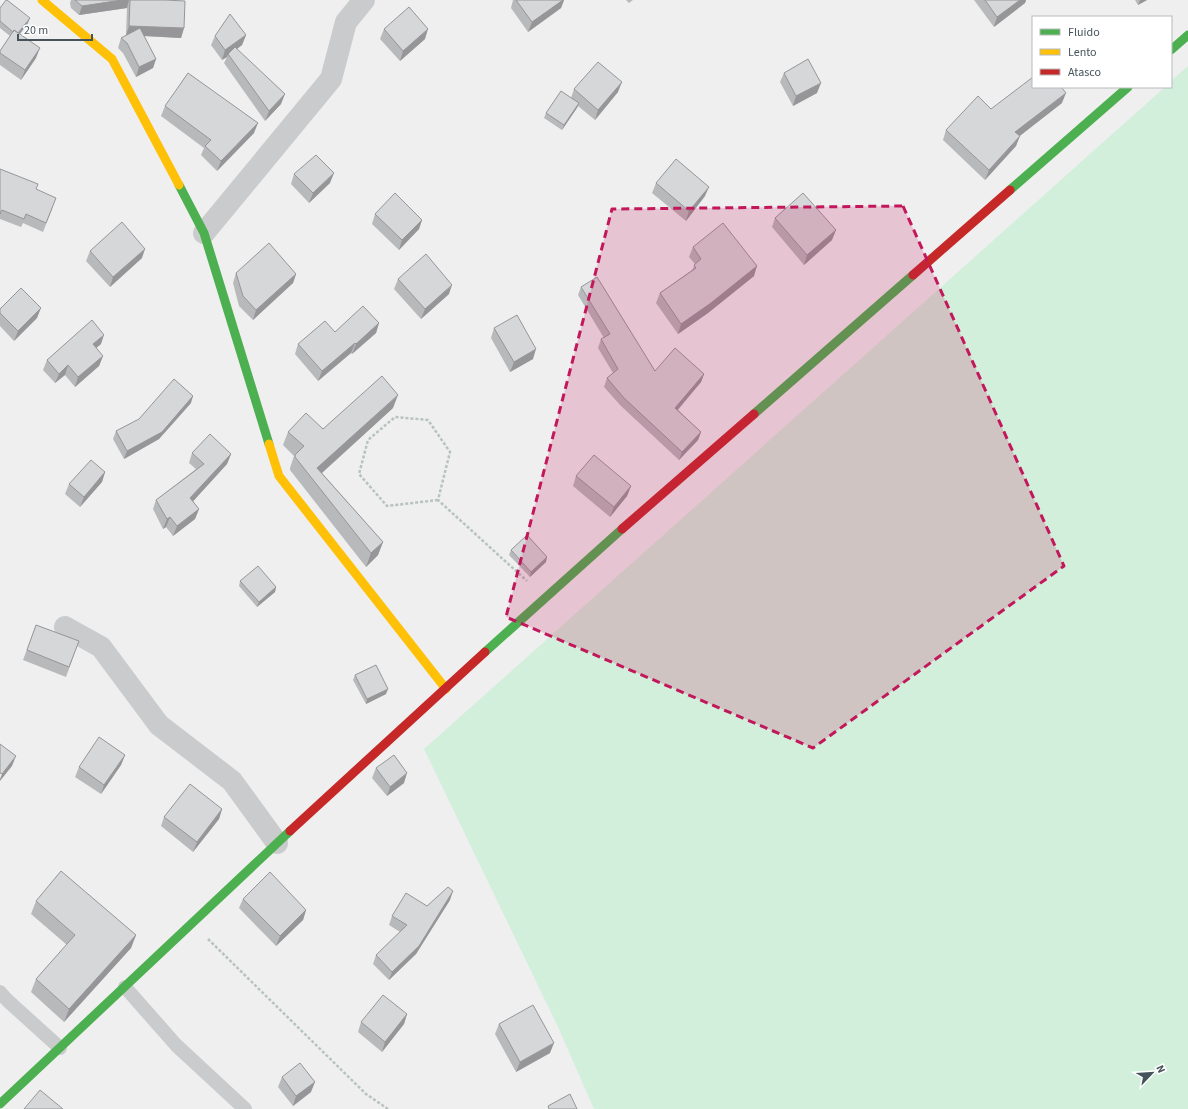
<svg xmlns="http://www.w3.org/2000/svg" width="1188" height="1109" font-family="'Source Sans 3',sans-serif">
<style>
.green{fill:#d2efdb}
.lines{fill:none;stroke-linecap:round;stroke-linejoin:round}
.path{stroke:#b7c3be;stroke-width:2.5;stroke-dasharray:3 2;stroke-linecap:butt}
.lane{stroke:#c9cbcd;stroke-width:14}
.street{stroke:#c9cbcd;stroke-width:22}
.fast{stroke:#4caf50;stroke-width:9}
.slow{stroke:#ffc107;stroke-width:9}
.jam{stroke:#c62828;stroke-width:9}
.wall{fill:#b8b9bb}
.shaded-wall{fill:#969698}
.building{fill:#d6d7d9;stroke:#969698}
.marked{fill:#c2185b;fill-opacity:0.2;stroke:#c2185b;stroke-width:3;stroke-dasharray:8 5;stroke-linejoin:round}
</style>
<rect width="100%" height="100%" fill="#efefef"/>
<!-- green -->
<path class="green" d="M1188 66V1109H594L558 1027 424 749 1165 87H1171V81Z"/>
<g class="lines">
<!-- path -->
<path class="path" d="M438 500 387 506 359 474 368 440 395 417 428 420 450 452 438 500 527 581
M208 939 366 1094 388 1109"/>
<!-- lane -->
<path class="lane" d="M125 987 176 1045 245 1109
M0 992 7 1000 60 1048"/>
<!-- street -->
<path class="street" d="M204 233 331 79 346 22 364 0
M65 627 101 647 159 725 232 781 277 843"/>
<!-- fast -->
<path class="fast" d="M1171 50 1188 35
M179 185 204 233 269 444
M1010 190 1128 87
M754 414 913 275
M485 652 622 529
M0 1104 290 831"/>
<!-- slow -->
<path class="slow" d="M42 0 112 59 179 185
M269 444 279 476 446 689"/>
<!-- jam -->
<path class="jam" d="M913 275 1010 190
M622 529 754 414
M290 831 485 652"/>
</g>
<!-- wall -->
<path class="wall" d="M71 0H165L184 28 181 38 144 36 156 59 153 68 136 77 123 53 118 48 121 38 127 35H126L127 8 79 15 71 8 70 3Z
M513 0H564L561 8 528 32 511 8Z
M626 0H633L629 3Z
M974 0H1026L1025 3 994 27Z
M1135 0H1147L1138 5Z
M0 8 28 23 20 34 36 58 21 80 0 65V51L10 36 0 28Z
M384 29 425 39 400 61 380 39Z
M246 35 242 45 237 49 281 104 265 121 224 63 227 57 222 60 211 45 215 36Z
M784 73 817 93 793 106 780 82Z
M574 89 618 92 595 120 578 106 562 130 544 118 546 113 571 98Z
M1062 103 1019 136 1016 146 985 180 943 140 946 130 991 109Z
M165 106 254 133 217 171 201 155 204 148 161 116Z
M0 169 36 189 53 207 43 232 23 223 21 227 0 219Z
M294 174 330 183 309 203 291 184Z
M656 183 705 196 686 221 652 193Z
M375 214 422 220 419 229 399 250 372 224Z
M775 218 832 240 804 265 772 227Z
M693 247 754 276 708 313 678 334 656 303 660 293 692 270 695 264 689 257Z
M90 251 142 258 110 287 86 261Z
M236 273 296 274 293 283 253 320 239 306 233 283Z
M398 279 449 294 421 319 394 289Z
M581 287 655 371 704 374 701 382 678 410 701 432 698 440 679 460 621 406 604 387 607 378 613 373 598 348 601 339 604 338 578 295Z
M0 309 37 318 14 341 0 326Z
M379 323 376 333 352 354 351 353 318 381 295 354 298 344 335 332Z
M494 328 533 359 510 372 491 338Z
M101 344 96 348 103 356 99 366 75 387 65 375 55 383 43 370 47 360Z
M191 403 159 439 124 459 113 439 116 431Z
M393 408 322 473 383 542 378 555 366 567 290 470V468L294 456 283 445 288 432 323 429Z
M192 453 231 454 227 464 193 501 199 509 195 519 173 536 166 527 163 529 153 509 156 500 196 469 189 463Z
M105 472 102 482 80 507 65 494 69 484Z
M576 476 631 486 627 496 610 517 573 486Z
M511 550 546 562 530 577 509 555Z
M240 581 276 587 275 592 257 607 239 586Z
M36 625 79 641 66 677 23 660Z
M355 675 386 694 366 704 353 680Z
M125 755 121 765 101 794 75 777 79 767Z
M376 768 404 783 387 796 372 778Z
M222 809 219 819 193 852 161 826 164 817Z
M243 899 306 910 303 920 276 946 239 908Z
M450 900 416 954 389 980 373 964 376 955 400 932 389 925 392 916Z
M36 901 136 935 131 948 64 1022 31 992 36 979 67 945 31 914Z
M407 1014 404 1024 382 1052 358 1032 361 1022Z
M499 1024 550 1053 516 1072 495 1034Z
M282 1077 311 1092 293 1106 278 1087Z"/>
<!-- shaded-wall -->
<path class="shaded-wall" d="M122 0H129L127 8 79 15 82 6Z
M563 0H564L561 8 528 32 532 22Z
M1020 0H1026L1025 3 994 27 997 17Z
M1140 0H1147L1138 5Z
M30 18 28 23 15 40 17 35Z
M129 26 184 28 181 38 126 35Z
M428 29 425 39 400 61 403 51Z
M246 35 242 45 229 55 228 54 227 57 222 60 225 50Z
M40 48 36 58 21 80 25 70Z
M156 59 153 68 136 77 139 67Z
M622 82 618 92 595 120 598 110Z
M821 83 817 93 793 106 796 96Z
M1066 93 1062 103 1012 142 1015 132Z
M285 94 281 104 265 121 269 111Z
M579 103 577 108 562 130 564 125Z
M258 123 254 133 217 171 221 161Z
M1020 136 1016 146 985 180 989 170Z
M334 173 330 183 309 203 313 193Z
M709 187 705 196 686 221 689 211Z
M422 220 419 229 399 250 402 240Z
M836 230 832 240 804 265 807 255Z
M145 249 142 258 110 287 113 277Z
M757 266 754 276 708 313 678 334 681 324Z
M296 274 293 283 253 320 256 310Z
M452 285 449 294 421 319 425 309Z
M41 308 37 318 14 341 18 331Z
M379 323 376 333 352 354 356 344Z
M104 335 101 344 89 354 93 344Z
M355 343 351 353 318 381 322 371Z
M536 349 533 359 510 372 514 362Z
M103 356 99 366 75 387 78 377Z
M68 365 65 375 55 383 59 374Z
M704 374 701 382 672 416 675 408Z
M398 395 393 408 314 480 317 468Z
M193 396 191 403 159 439 124 459 127 451Z
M701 432 698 440 679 460 682 452Z
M231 454 227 464 187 508 190 498Z
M105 472 102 482 80 507 84 497Z
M631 486 627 496 610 517 614 507Z
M199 509 195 519 173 536 177 526Z
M170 517 166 527 163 529 167 519Z
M383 542 378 555 366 567 371 553Z
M547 557 546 562 530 577 531 572Z
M276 587 275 592 257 607 259 602Z
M388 689 386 694 366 704 367 699Z
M125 755 121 765 101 794 104 785Z
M16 756 12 766 0 781V779L2 774Z
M407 773 404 783 387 796 390 787Z
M222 809 219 819 193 852 197 842Z
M453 891 450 900 416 954 389 980 392 972Z
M306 910 303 920 276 946 280 936Z
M136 935 131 948 64 1022 69 1009Z
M407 1014 404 1024 382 1052 385 1042Z
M554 1043 550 1053 516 1072 520 1062Z
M315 1082 311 1092 293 1106 296 1096Z"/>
<!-- building -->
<path class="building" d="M6 0H7L30 18 18 33 14 30 13 32 0 21V8Z
M75 0H122L82 6Z
M130 0H165L185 1 184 28 129 26Z
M516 0H563L532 22Z
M985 0H1020L997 17Z
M409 7 428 29 403 51 384 29Z
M230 14 246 35 225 50 215 36Z
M140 28 156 59 139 67 127 43 121 38Z
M14 30 40 48 25 70 0 53V51Z
M235 47 285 94 269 111 228 54Z
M808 59 821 83 796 96 784 73Z
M598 62 622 82 598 110 574 89Z
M188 73 258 123 221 161 205 146 211 140 165 106Z
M1033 77V87H1061L1066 93 1015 132 1020 136 989 170 946 130 978 96 991 109Z
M561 91 579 103 564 125 546 113Z
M316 155 334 173 313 193 294 174Z
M676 159 709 187 689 211 656 183Z
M0 169 38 184 36 189 56 198 46 223 26 214 24 219 2 210 0 214Z
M395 193 422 220 402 240 375 214Z
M803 193 836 230 807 255 775 218Z
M122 222 145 249 113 277 90 251Z
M723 223 757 266 711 303 681 324 660 293 696 268 694 265 701 259 693 247Z
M269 243 296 274 256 310 243 296 236 273Z
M426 254 452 285 425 309 398 279Z
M597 277 655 371 675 348 704 374 675 408 701 432 682 452 624 398 607 378 618 369 601 339 610 334 581 287Z
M21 288 41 308 18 331 0 313V309Z
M363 306 379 323 356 344 355 343 322 371 298 344 325 321 335 332Z
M517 315 536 349 514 362 494 328Z
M92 320 104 335 93 344 103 356 78 377 68 365 59 374 47 360Z
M382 376 398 395 317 468 383 542 371 553 295 457V455L304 446 288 432 306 413 323 429Z
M174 379 193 396 162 432 127 451 116 431 139 419Z
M210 434 231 454 190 498 199 509 177 526 170 517 167 519 156 500 204 464 192 453Z
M594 455 631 486 614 507 576 476Z
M91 460 105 472 84 497 69 484Z
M527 535 547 557 531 572 511 550Z
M258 566 276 587 259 602 240 581Z
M36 625 79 641 69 667 27 650Z
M376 665 388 689 367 699 355 675Z
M99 737 125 755 104 785 79 767Z
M0 744 16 756 2 774 0 773Z
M394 755 407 773 390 787 376 768Z
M190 784 222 809 197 842 164 817Z
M61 871 136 935 69 1009 36 979 75 935 36 901Z
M270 872 306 910 280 936 243 899Z
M448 887 453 891 419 946 392 972 376 955 407 925 392 916 406 893 427 906Z
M383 995 407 1014 385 1042 361 1022Z
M533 1005 554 1043 520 1062 499 1024Z
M300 1063 315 1082 296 1096 282 1077Z
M40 1090 63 1109H24Z
M570 1094 577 1109H549L548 1106Z"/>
<!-- marked area -->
<path class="marked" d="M903 206 1064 566 813 748 506 617 612 209Z"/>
<!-- legend -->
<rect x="1032" y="16" width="140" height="72" fill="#ffffff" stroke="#b5babd"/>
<rect x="1040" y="29" width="20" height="6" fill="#4caf50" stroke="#b5babd"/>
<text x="1068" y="36" font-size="12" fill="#46535b">Fluido</text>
<rect x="1040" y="49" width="20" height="6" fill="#ffc107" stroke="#b5babd"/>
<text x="1068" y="56" font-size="12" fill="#46535b">Lento</text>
<rect x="1040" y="69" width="20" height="6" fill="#c62828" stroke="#b5babd"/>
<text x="1068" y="76" font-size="12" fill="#46535b">Atasco</text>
<!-- north arrow -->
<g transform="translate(1152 1073) rotate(65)" stroke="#ffffff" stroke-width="3" paint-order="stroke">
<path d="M0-3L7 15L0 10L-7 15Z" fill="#46535b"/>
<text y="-6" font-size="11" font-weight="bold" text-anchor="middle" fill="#46535b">N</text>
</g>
<!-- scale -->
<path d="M18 34v6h74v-6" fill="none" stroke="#46535b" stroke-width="2"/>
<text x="24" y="34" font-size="12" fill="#46535b" stroke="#ffffff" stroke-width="3" paint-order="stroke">20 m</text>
</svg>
